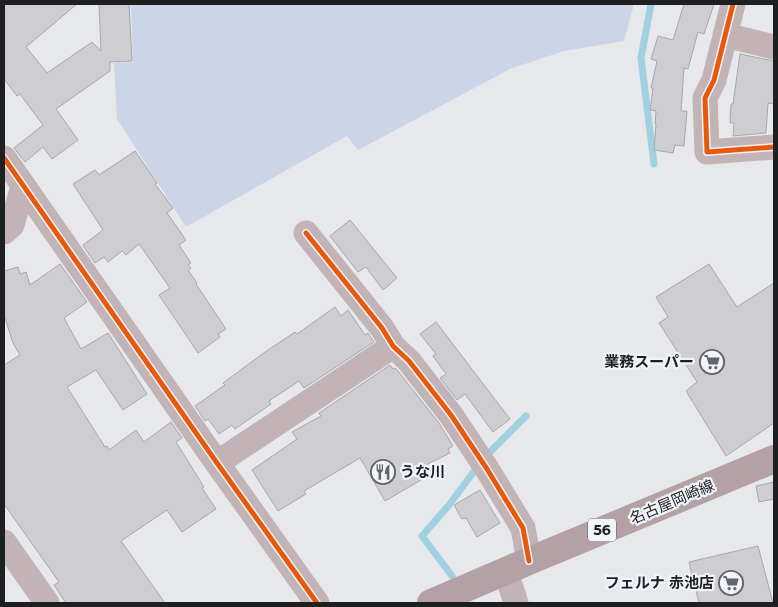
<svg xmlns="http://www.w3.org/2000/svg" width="778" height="607" font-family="Montserrat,'Noto Sans JP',sans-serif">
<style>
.green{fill:#ccd4e7}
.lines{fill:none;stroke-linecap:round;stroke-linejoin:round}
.stream{stroke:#a1d0e0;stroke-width:7}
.building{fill:#ceced2;stroke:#a7a8ab}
.minor{stroke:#c2b3b6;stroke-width:25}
.major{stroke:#b4a1a5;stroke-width:28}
.cycleway-casing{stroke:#f1f4fb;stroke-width:8}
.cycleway{stroke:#e8590c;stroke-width:5}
.labels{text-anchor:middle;stroke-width:4.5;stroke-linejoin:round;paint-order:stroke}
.shield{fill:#f1f4fb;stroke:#5d5f62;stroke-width:1}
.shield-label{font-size:14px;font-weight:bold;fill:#1e1f21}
.poi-label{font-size:15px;font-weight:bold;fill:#1e1f21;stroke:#f1f4fb;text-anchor:end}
.street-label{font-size:15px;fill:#1e1f21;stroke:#f1f4fb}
</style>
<rect width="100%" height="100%" fill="#e6e8ec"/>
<!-- green -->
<path class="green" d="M131 4H634L624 41 564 51 510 69 358 150 347 136 186 227 117 119 114 63 133 62Z"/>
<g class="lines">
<!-- stream -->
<path class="stream" d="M651 4 641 58 654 164
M485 457 526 416
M452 576 422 536 449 505 478 466"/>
</g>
<!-- building -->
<path class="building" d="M4 4H77L26 47 47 73 92 42 101 51 99 4H129L132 61 110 62V71L56 109 78 140 52 159 43 147 25 162 14 148 43 125 20 94 17 96 4 79Z
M684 4H714L704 34 698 32 688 69 684 68 681 111H687L684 146 675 145 673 153 654 150 656 124H655L656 111 650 110 653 88H651L657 61 651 59 658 36 673 40Z
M740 54 774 61V104L768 103 766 133 733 136 734 123H730L731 104H733Z
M135 151 157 183 155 184 173 208 167 213 186 240 179 245 191 263 188 265 191 268 188 270 197 283 196 284 226 329 218 334 220 337 198 353 159 295 170 288 139 244 126 255 122 251 108 262 104 257 95 263 84 247 83 245 103 230 73 184 95 170 99 175Z
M350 220 397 278 383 290 366 267 358 272 330 236Z
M60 264 87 302 64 318 81 349 108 333 147 394 123 410 96 370 67 387 105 447 107 446 109 450 136 430 144 442 171 422 182 438 176 442 204 487 202 488 216 509 182 532 167 510 121 541 165 603H66L54 585 59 582 4 504V365L20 355 13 343 4 315V271L18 267 20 274 26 272 30 285Z
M709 264 737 307 774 283V423L726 456 686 391 697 382 659 323 668 317 656 297Z
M335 307 341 316 348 310 365 335 368 333 374 342 304 388 299 381 269 401 271 404 235 429 232 425 219 434 208 419 205 421 195 406 225 385 223 383 265 352 295 332 297 334Z
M436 322 510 419 493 432 465 394 457 400 440 378 446 374 433 356 436 354 420 334Z
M390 365 393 369 395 368 398 371 439 423 453 446 448 449 450 453 420 468 425 476 420 479 421 480 385 501 360 458 304 491 306 494 278 511 252 470 297 439 292 432 321 416 319 413Z
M774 482V499L759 502 756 486Z
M480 490 500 523 477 537 466 518 462 519 454 505Z
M758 546 773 603H699L689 562Z"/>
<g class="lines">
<!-- minor -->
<path class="minor" d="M733 4 714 80 705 98 707 152 774 147
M725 35 774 47
M4 158 217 463 317 603
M4 232 12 225 23 186
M306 233 382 328 393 346 409 361 451 415 487 469 523 528 529 561
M217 463 393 346
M4 542 47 603
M506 572 516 603"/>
<!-- major -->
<path class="major" d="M431 603 529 561 774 459"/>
<defs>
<path id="cycleway" d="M733 4 714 80 705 98 707 152 774 147
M4 158 217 463 317 603
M306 233 382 328 393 346 409 361 451 415 487 469 523 528 529 561"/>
</defs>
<!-- cycleway casing -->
<use href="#cycleway" class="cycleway-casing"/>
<!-- cycleway -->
<use href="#cycleway" class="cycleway"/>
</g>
<!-- icons -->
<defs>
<symbol id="supermarket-ring" viewBox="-11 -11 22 22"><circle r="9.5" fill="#f1f4fb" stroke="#646568" stroke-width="1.5"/><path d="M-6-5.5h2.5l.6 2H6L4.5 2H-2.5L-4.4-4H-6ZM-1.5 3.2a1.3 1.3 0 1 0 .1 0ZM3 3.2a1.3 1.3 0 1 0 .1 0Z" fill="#646568"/></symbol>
<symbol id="restaurant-ring" viewBox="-11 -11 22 22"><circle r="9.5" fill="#f1f4fb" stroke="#646568" stroke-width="1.5"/><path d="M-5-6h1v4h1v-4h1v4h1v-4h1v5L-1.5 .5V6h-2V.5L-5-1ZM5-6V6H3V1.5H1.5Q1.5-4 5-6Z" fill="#646568"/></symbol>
</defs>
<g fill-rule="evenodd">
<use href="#supermarket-ring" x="698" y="348" width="28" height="28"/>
<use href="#restaurant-ring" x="369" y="458" width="28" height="28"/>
<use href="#supermarket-ring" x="717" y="569" width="28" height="28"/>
</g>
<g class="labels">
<!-- shield labels -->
<rect class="shield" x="588" y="518.5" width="28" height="23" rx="4"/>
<g class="shield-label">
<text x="602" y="535">56</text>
</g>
<!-- poi labels -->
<g class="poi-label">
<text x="694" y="367">業務スーパー</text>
<text x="400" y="477" text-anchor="start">うな川</text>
<text x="714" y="588">フェルナ 赤池店</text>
</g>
<!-- street labels -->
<g class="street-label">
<text transform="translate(672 502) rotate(-23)" y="5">名古屋岡崎線</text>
</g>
</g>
<!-- border -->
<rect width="778" height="607" fill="none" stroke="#1e1f21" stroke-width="10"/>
</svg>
